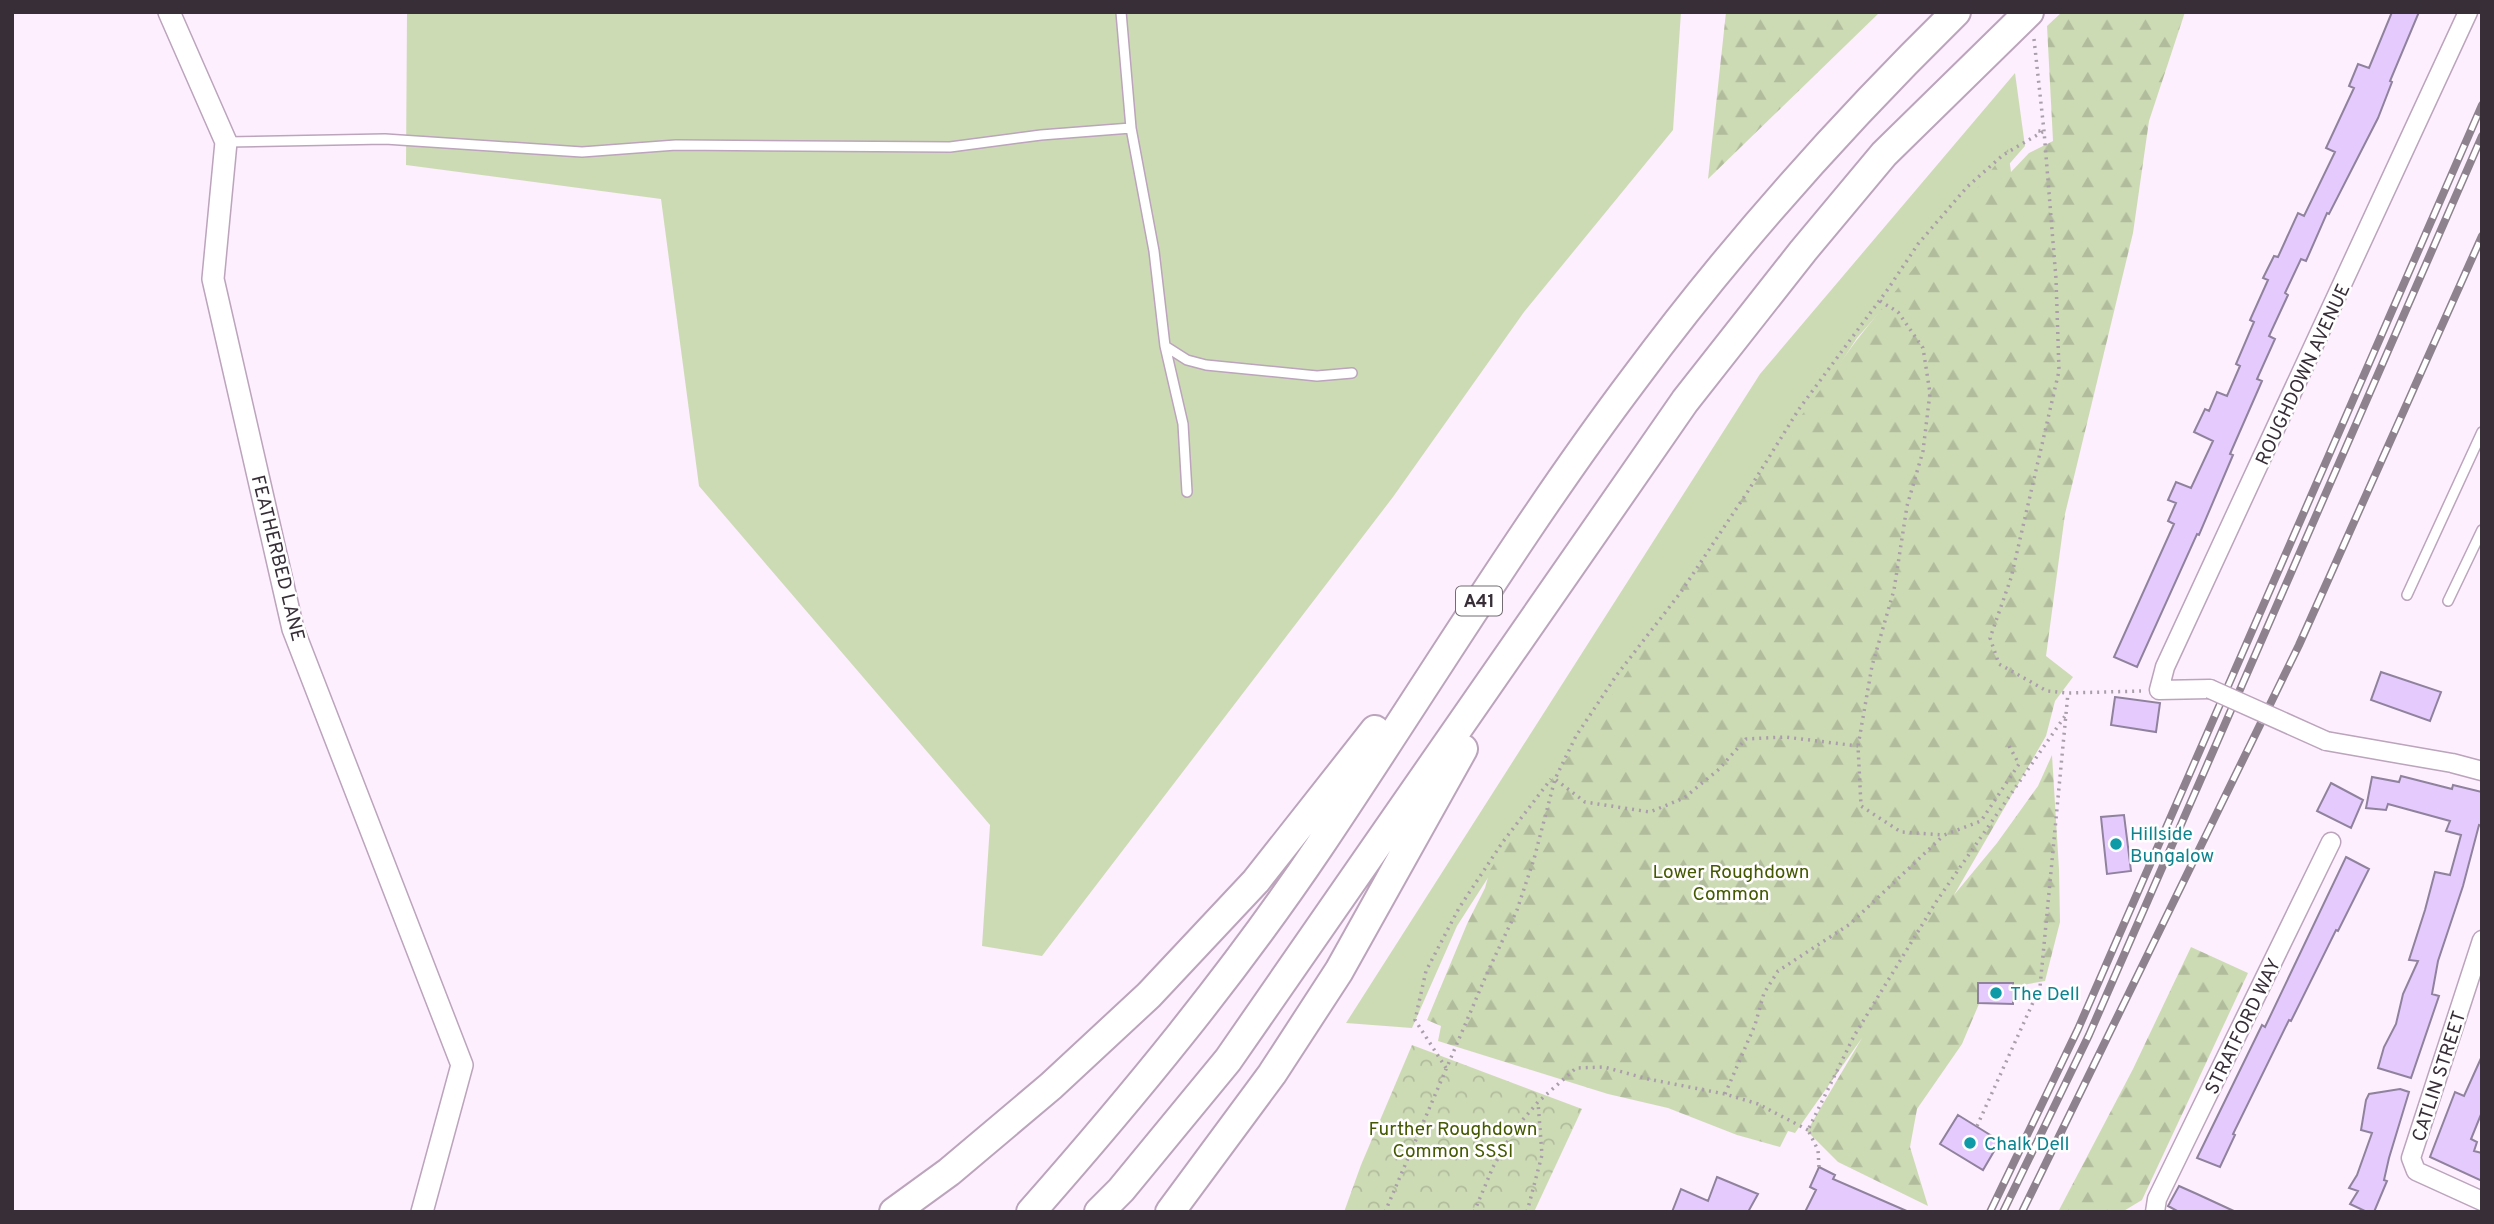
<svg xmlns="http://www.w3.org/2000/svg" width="2494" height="1224" font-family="Overpass,sans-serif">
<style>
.green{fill:#cddbb5}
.forest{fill:url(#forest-firs)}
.park{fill:url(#park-crowns)}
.building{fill:#e5cafe;stroke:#90829d;stroke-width:2}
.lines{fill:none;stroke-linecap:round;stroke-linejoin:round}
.service-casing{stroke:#bba4bc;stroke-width:12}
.minor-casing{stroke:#bba4bc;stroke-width:21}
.tertiary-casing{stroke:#bba4bc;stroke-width:24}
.trunk-casing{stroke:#bba4bc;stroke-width:32}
.path{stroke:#aa9eab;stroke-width:3.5;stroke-dasharray:2 5;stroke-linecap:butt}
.service{stroke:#fff;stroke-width:9}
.minor{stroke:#fff;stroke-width:18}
.tertiary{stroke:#fff;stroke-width:21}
.trunk{stroke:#fff;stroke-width:28}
.rail-casing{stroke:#8d828e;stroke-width:8}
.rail{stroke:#fff;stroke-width:5;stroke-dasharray:16;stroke-linecap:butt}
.minor-bridge-casing{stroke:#bba4bc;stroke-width:21;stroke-linecap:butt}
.minor-bridge{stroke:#fff;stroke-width:18}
.culture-dot{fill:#0f9aa8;stroke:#fff;stroke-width:2.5}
.labels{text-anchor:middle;stroke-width:5;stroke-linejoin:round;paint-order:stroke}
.shield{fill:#fff;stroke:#736d73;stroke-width:2}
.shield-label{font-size:18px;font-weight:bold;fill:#372e37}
.street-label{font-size:19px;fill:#372e37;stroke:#fff}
.culture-label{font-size:19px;fill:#0d838f;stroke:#fff;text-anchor:start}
.park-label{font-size:19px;fill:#445900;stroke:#fff}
</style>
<defs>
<pattern id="forest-firs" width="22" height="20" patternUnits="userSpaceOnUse" patternTransform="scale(1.75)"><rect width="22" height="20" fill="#cddbb5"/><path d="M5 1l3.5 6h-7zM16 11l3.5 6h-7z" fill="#b1bc9c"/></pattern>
<pattern id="park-crowns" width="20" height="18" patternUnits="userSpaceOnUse" patternTransform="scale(1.75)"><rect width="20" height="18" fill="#cddbb5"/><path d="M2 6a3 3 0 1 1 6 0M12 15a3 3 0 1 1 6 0" fill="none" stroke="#b1bc9c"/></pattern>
</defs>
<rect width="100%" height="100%" fill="#fdeffe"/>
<!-- green -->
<path class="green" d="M407 12H1681L1673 130 1524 312 1393 497 1042 956 982 946 990 825 699 486 661 199 406 165Z
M2015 73 2025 146 1857 338 1686 599 1518 831 1457 926 1412 1028 1346 1023 1760 374Z"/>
<!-- forest -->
<path class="forest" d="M1726 12H1880L1708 179Z
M2062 12H2185L2149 121 2133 233 2065 514 2046 656 2073 677 2055 701 2046 736 1954 895 1997 843 2038 786 2052 755 2059 869 2060 922 2045 981 1984 992 1962 1044 1917 1109 1910 1147 1928 1206 1838 1162 1807 1131 1862 1038 1795 1133 1788 1131 1780 1147 1737 1135 1668 1108 1608 1094 1438 1041 1441 1026 1427 1020 1467 924 1485 888 1490 870 1520 822 1598 717 1702 555 1782 442 1856 341 2008 149 2011 172 2029 153 2053 141 2047 26Z
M2191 947 2248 973 2142 1200 2122 1212H2058L2133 1069Z"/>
<!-- park -->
<path class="park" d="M1412 1045 1582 1109 1534 1212H1344L1361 1165Z"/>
<!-- building -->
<path class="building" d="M2392 12H2419L2390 81 2392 82 2378 118 2329 214 2327 213 2306 261 2301 259 2285 293 2288 295 2269 336 2275 339 2257 379 2262 381 2230 454 2233 455 2199 535 2197 534 2137 667 2114 657 2174 524 2168 521 2176 503 2168 500 2176 482 2191 488 2213 441 2194 432 2205 409 2209 411 2217 392 2227 396 2240 366 2236 364 2254 322 2250 320 2268 280 2263 278 2274 256 2278 257 2298 213 2304 216 2335 152 2326 148 2354 88 2349 86 2358 64 2369 68Z
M2381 672 2441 692 2430 721 2371 700Z
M2115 697 2160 703 2156 732 2111 725Z
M2401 776 2452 789 2453 785 2482 792V826L2479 825 2463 886 2438 961 2432 994 2439 996 2411 1078 2378 1068 2384 1047 2396 1024 2403 994 2418 961 2409 960 2425 910 2435 872 2450 875 2461 835 2446 831 2450 821 2388 804 2386 810 2366 808 2372 777 2399 782Z
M2331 783 2363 800 2351 828 2317 811Z
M2124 815 2131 871 2107 874 2101 817Z
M2346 857 2369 869 2338 931 2336 930 2291 1021 2289 1020 2233 1134 2235 1135 2220 1167 2197 1158 2262 1025 2265 1027Z
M1978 983H2013V1004L1978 1003Z
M2482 1056V1112L2471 1139 2477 1142 2474 1151 2482 1153V1181L2430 1157 2455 1092 2464 1096Z
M2400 1089 2409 1092 2389 1158 2384 1180 2387 1181 2374 1212H2367L2350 1204 2358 1191 2349 1188 2357 1175 2372 1133 2361 1130 2366 1100 2369 1094Z
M1958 1115 2000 1141 1983 1170 1940 1144Z
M1819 1167 1835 1175 1833 1179 1909 1212H1805L1816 1190 1810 1187Z
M1717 1177 1758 1194 1748 1212H1672L1681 1189 1708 1201Z
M2179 1186 2197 1194 2236 1212H2179L2168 1206Z"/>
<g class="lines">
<defs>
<path id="service" d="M1131 128 1154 251 1165 346 1183 424 1187 492
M227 142 385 139 582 152 676 145 950 147 1041 135 1131 128 1121 12
M1165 346 1187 360 1206 365 1317 376 1352 373
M2407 595 2482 432
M2448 601 2482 530"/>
<path id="minor" d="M2210 689 2159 690 2165 667 2468 12
M2326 741 2452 763 2482 771
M2482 940 2411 1158 2416 1171 2482 1201
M2155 1212 2157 1199 2331 842"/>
<path id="tertiary" d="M169 12 226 142 213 279 293 629 462 1065 422 1212"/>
<path id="trunk" d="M894 1212 949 1172 1051 1086 1149 995 1256 881 1375 730
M1031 1212C1133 1096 1232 976 1319 847 1424 691 1521 529 1634 379 1731 248 1840 126 1956 12
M1099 1212 1121 1190 1228 1060 1685 401 1803 251 1884 154 2029 12
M1170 1212 1272 1074 1339 971 1463 749"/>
</defs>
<!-- service casing -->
<use href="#service" class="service-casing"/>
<!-- minor casing -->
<use href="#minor" class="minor-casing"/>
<!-- tertiary casing -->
<use href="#tertiary" class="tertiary-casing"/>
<!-- trunk casing -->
<use href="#trunk" class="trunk-casing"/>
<!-- path -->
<path class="path" d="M2034 39 2044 131 2056 279 2059 371 2011 578 1990 638 1999 664 2047 691 2068 693 2141 691
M1880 301 1898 312 1923 348 1930 393 1923 451 1907 506 1894 590 1872 666 1858 746 1861 806 1901 832 1944 835 1981 821 2019 764 2008 744
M1556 780 1585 802 1650 812 1684 798 1718 770 1746 739 1785 737 1858 746
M1446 1068 1415 1020 1426 971 1459 908 1502 843 1551 779
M1725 1094 1755 1025 1764 993 1778 971 1850 924 1944 835
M1977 1126 2040 987 2068 693
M1819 1167 1818 1150 1808 1130 1854 1036 1936 902 2065 716
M1385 1212 1488 971 1517 910 1534 859 1555 779 1576 736 1616 676 1681 592 1748 491 1799 409 1888 289 1918 244 1967 187 2003 155 2044 131H2034
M1474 1212 1493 1167 1514 1130 1538 1102 1576 1068 1604 1067 1648 1079 1725 1094 1758 1104 1808 1130
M1527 1212 1542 1155 1538 1102"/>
<!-- service -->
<use href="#service" class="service"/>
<!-- minor -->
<use href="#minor" class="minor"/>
<!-- tertiary -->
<use href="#tertiary" class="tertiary"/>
<!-- trunk -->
<use href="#trunk" class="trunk"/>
<defs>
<path id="rail" d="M1990 1212 2078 1029 2482 105
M2003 1212 2089 1035 2482 136
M2022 1212 2299 645 2482 236"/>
</defs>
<!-- rail casing -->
<use href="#rail" class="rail-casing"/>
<!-- rail -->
<use href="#rail" class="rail"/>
<defs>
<path id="minor-bridge" d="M2210 689 2326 741"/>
</defs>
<!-- minor-bridge casing -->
<use href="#minor-bridge" class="minor-bridge-casing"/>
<!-- minor-bridge -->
<use href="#minor-bridge" class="minor-bridge"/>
</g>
<!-- markers -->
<g class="culture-dot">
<circle cx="2116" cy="844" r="7"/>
<circle cx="1996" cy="993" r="7"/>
<circle cx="1970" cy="1143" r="7"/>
</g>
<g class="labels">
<!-- shield labels -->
<rect class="shield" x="1456" y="586.5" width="46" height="29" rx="5"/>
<g class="shield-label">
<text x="1479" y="607">A41</text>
</g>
<!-- street labels -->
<g class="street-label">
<text transform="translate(2302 374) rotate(-65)" y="7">ROUGHDOWN AVENUE</text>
<text transform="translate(279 558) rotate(76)" y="7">FEATHERBED LANE</text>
<text transform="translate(2242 1026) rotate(-64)" y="7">STRATFORD WAY</text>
<text transform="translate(2438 1076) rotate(-72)" y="7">CATLIN STREET</text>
</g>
<!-- culture labels -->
<g class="culture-label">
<text x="2130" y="840">Hillside<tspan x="2130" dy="22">Bungalow</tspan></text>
<text x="2010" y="1000">The Dell</text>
<text x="1984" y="1150">Chalk Dell</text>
</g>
<!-- park labels -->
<g class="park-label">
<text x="1731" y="878">Lower Roughdown<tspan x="1731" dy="22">Common</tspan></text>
<text x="1453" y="1135">Further Roughdown<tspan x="1453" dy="22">Common SSSI</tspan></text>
</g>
</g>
<!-- border -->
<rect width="2494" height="1224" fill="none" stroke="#372e37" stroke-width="28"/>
</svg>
